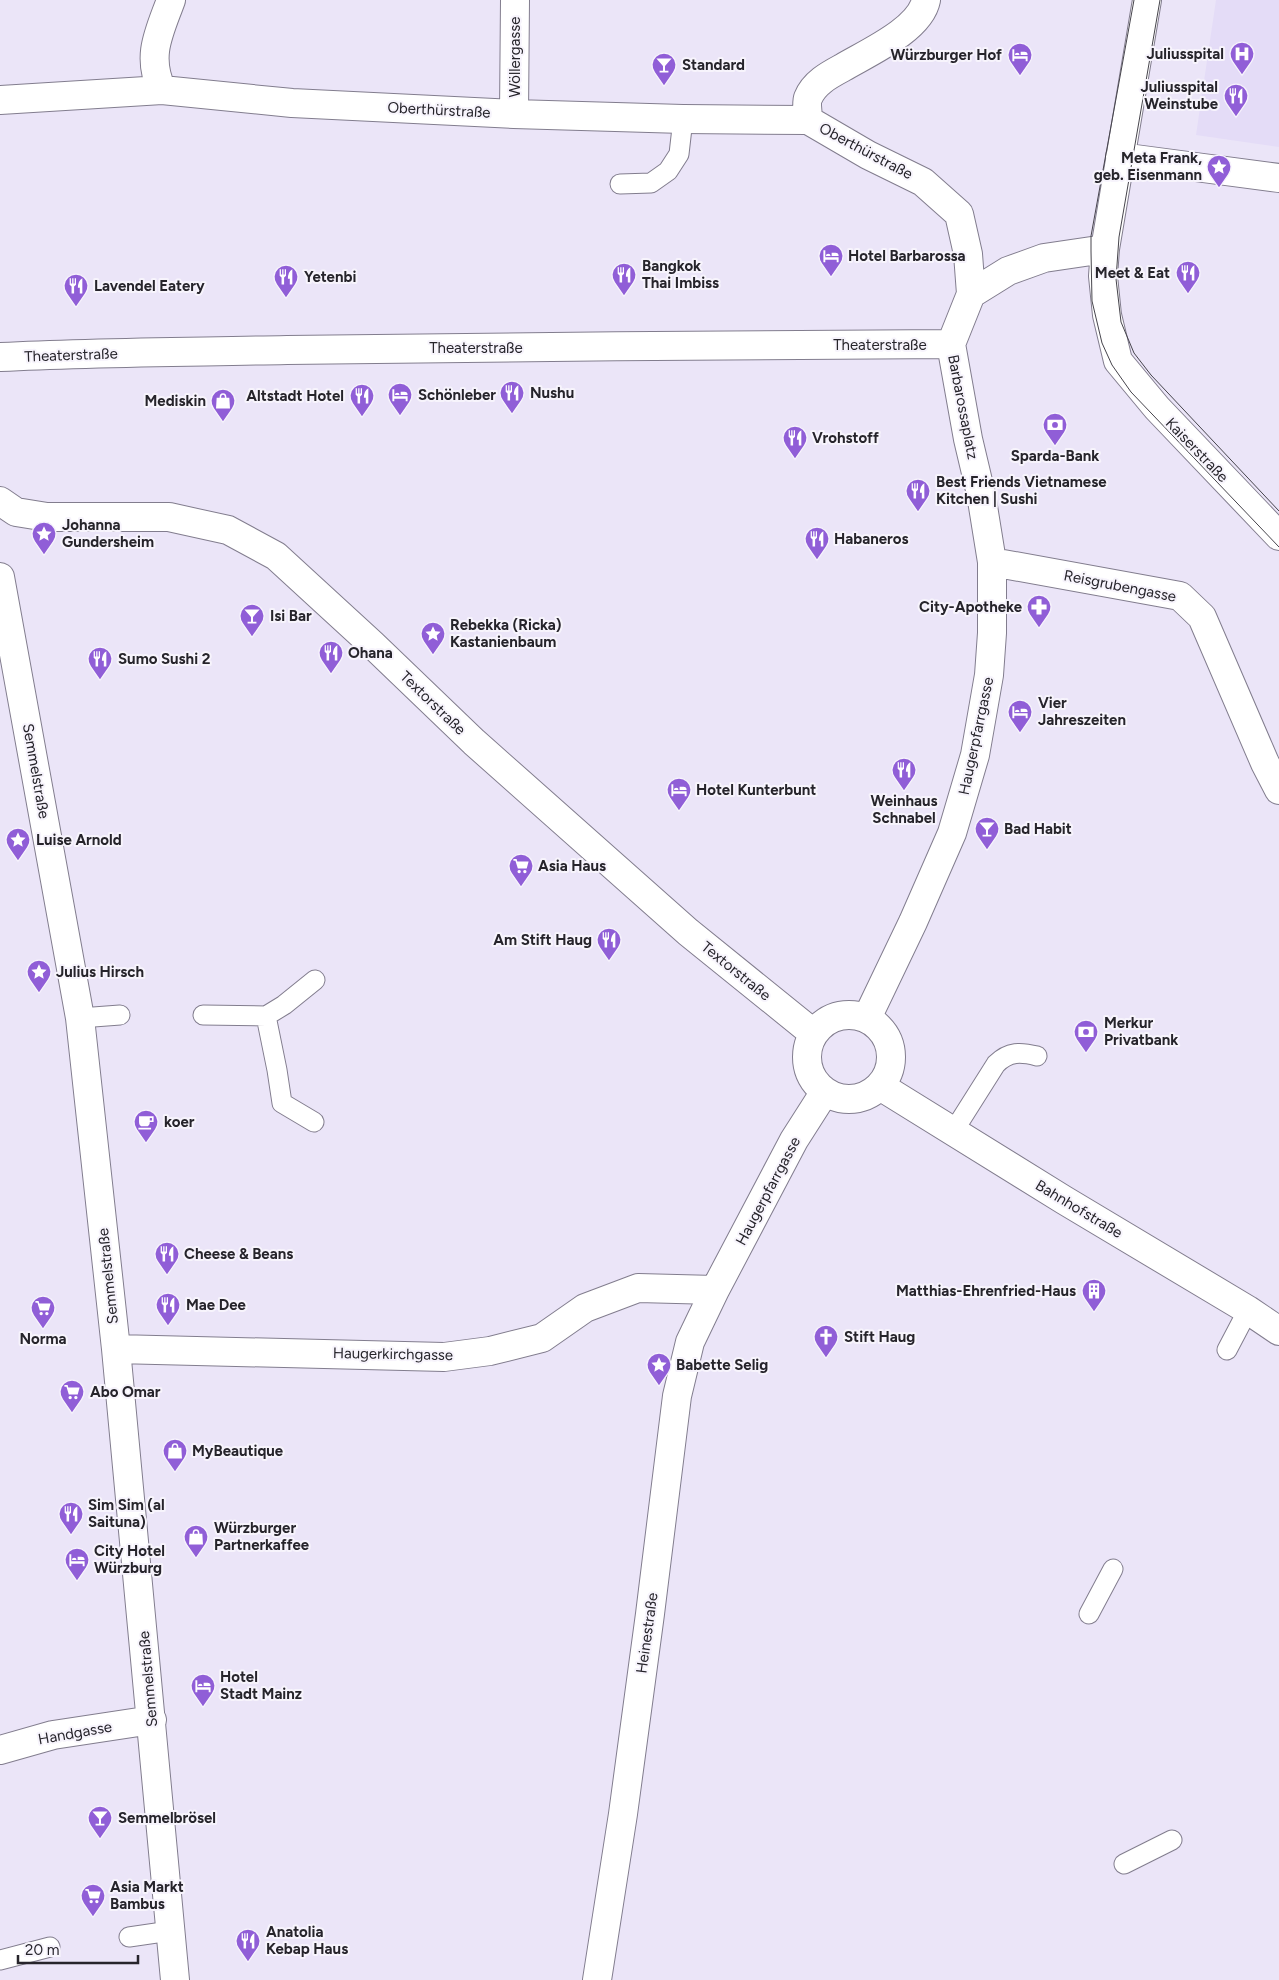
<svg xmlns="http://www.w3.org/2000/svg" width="1279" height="1980" font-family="Figtree,sans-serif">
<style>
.built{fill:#e4dcf7}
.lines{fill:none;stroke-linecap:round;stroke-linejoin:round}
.lane-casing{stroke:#827d8e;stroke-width:21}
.street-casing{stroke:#827d8e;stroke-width:30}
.secondary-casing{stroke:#827d8e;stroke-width:30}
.lane{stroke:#fff;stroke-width:19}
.street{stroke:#fff;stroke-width:28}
.secondary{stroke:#fff;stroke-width:28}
.tram{stroke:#46444c;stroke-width:1}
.labels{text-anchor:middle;stroke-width:4;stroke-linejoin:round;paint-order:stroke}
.poi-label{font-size:15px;font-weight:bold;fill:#26242b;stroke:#f7f4fc;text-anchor:start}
.street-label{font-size:15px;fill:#26242b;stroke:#f7f4fc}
</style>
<rect width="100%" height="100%" fill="#ebe5f8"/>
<!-- built -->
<path class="built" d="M1216 0H1279V147L1196 135Z"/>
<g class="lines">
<defs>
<path id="lane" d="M620 184 651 183 668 171 679 154 683 119
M203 1015 266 1016 284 1005 315 980
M266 1016 277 1070 282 1103 314 1122
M80 1018 120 1015
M953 1132 996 1064C1009 1051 1021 1052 1037 1056
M1227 1350 1248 1310
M1089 1614 1113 1569
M1124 1864 1172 1840
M129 1937 170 1931
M0 1960 50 1947"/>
<path id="street" d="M1147 0 1105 249 1103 276 1107 315 1118 361 1157 408 1279 536
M162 90C146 56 159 33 171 0
M0 100 162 90 292 103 514 114 683 119 808 120 868 155 923 182 959 214 968 254 971 294 951 344 968 439 981 494 992 562V633L989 675 975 755 952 833 913 922 867 1018
M514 114 515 0
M808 120C808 114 806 103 808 98 814 83 829 75 842 68 867 53 920 30 926 0
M1120 157 1279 178
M971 294 1008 271 1044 258 1105 249
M0 357C95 352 191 352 287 350 508 346 730 346 951 344
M992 562 1180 596 1202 617 1265 763 1279 790
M0 577 80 1018 116 1349 175 1980
M116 1349 444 1357 490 1351 542 1338 585 1308 638 1288 715 1290
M0 1750 53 1735 152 1720
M597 1980 623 1814 650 1614 677 1396 690 1342 715 1290 794 1140 824 1093"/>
<path id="secondary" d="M0 501 16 512 47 517H169L228 530 276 556 373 645 474 742 688 932 813 1033
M807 1057a42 42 0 1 1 84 0a42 42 0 1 1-84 0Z
M880 1086 1064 1200 1248 1310 1279 1331"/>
</defs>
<!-- lane casing -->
<use href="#lane" class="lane-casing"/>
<!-- street casing -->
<use href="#street" class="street-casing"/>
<!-- secondary casing -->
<use href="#secondary" class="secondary-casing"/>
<!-- lane -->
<use href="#lane" class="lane"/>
<!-- street -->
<use href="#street" class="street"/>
<!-- secondary -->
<use href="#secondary" class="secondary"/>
<!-- tram -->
<path class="tram" d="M1134 0 1091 236V251L1092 301 1102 343 1112 365 1131 392 1279 547
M1160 0 1119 237 1116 279 1121 322 1134 353 1151 375 1279 511"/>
</g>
<!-- icons -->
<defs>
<symbol id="hospital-pin" viewBox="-11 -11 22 30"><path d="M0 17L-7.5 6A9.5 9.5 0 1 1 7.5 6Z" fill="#905ed7" stroke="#f7f4fc"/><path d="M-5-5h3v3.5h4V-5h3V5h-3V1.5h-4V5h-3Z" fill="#fff"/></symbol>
<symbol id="hotel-pin" viewBox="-11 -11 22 30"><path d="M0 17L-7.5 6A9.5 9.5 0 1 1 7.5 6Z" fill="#905ed7" stroke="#f7f4fc"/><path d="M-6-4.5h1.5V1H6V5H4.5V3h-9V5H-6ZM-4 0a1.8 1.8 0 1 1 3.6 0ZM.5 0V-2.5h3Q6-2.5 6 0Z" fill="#fff"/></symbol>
<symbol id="bar-pin" viewBox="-11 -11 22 30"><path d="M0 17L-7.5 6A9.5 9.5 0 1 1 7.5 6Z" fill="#905ed7" stroke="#f7f4fc"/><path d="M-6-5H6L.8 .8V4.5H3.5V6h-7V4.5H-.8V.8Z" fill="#fff"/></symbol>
<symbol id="restaurant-pin" viewBox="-11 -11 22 30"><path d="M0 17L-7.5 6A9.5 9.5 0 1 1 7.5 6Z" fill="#905ed7" stroke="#f7f4fc"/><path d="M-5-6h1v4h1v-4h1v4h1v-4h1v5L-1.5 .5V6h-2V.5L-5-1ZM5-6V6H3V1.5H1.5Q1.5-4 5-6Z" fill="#fff"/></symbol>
<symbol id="sight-pin" viewBox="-11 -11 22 30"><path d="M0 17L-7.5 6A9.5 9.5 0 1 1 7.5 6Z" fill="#905ed7" stroke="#f7f4fc"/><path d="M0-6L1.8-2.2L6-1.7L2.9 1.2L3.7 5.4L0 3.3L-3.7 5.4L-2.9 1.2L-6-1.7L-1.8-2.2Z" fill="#fff"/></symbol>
<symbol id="shop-pin" viewBox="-11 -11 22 30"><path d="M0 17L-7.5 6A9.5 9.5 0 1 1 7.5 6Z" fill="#905ed7" stroke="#f7f4fc"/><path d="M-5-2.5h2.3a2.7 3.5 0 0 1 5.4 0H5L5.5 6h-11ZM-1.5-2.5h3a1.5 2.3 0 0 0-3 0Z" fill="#fff"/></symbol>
<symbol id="bank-pin" viewBox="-11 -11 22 30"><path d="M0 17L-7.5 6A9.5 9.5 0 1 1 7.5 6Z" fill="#905ed7" stroke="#f7f4fc"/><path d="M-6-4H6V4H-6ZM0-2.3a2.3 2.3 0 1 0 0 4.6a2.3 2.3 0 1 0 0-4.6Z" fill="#fff"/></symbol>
<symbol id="pharmacy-pin" viewBox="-11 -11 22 30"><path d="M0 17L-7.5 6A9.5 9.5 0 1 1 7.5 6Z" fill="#905ed7" stroke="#f7f4fc"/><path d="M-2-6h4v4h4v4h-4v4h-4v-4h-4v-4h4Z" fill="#fff"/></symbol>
<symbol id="supermarket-pin" viewBox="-11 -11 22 30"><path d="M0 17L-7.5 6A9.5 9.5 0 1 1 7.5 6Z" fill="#905ed7" stroke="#f7f4fc"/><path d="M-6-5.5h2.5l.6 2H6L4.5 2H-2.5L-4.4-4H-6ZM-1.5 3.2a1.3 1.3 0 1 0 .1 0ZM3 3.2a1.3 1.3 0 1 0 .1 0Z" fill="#fff"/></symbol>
<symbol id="cafe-pin" viewBox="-11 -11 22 30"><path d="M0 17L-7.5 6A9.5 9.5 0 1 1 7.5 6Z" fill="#905ed7" stroke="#f7f4fc"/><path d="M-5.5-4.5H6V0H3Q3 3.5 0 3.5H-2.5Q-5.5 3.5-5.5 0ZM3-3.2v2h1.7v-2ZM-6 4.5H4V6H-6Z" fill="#fff"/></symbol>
<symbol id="building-pin" viewBox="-11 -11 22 30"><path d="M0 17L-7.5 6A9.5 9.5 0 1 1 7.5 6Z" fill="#905ed7" stroke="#f7f4fc"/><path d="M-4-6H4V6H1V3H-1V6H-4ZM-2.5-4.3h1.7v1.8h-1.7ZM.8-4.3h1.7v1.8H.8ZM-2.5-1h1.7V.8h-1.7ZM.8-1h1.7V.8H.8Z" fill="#fff"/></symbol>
<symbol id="church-pin" viewBox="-11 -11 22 30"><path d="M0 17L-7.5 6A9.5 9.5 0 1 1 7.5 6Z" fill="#905ed7" stroke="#f7f4fc"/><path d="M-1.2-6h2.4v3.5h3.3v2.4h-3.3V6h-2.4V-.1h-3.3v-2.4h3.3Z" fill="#fff"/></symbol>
</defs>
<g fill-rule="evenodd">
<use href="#hospital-pin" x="1228" y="40" width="28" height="38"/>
<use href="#hotel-pin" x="1006" y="41" width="28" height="38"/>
<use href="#bar-pin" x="650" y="51" width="28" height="38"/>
<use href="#restaurant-pin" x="1222" y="82" width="28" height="38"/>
<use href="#sight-pin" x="1205" y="153" width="28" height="38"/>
<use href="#hotel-pin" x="817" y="242" width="28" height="38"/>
<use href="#restaurant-pin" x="1174" y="259" width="28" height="38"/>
<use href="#restaurant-pin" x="610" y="261" width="28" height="38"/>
<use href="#restaurant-pin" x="272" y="263" width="28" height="38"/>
<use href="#restaurant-pin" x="62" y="272" width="28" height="38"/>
<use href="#restaurant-pin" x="498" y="379" width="28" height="38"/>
<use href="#hotel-pin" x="386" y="381" width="28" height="38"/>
<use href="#restaurant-pin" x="348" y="382" width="28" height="38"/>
<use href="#shop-pin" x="209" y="387" width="28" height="38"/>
<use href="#bank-pin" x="1041" y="411" width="28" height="38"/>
<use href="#restaurant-pin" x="781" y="424" width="28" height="38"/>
<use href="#restaurant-pin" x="904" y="477" width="28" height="38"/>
<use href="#sight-pin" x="30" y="520" width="28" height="38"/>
<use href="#restaurant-pin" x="803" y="525" width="28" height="38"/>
<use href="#pharmacy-pin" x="1025" y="593" width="28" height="38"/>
<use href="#bar-pin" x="238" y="602" width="28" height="38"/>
<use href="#sight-pin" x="419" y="620" width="28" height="38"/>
<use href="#restaurant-pin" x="317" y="639" width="28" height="38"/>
<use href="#restaurant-pin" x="86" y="645" width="28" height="38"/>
<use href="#hotel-pin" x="1006" y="698" width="28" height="38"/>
<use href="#restaurant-pin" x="890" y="756" width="28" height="38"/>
<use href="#hotel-pin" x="665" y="776" width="28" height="38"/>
<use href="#bar-pin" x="973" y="815" width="28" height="38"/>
<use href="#sight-pin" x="4" y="826" width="28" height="38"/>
<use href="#supermarket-pin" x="507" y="852" width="28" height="38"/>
<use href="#restaurant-pin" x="595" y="926" width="28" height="38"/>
<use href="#sight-pin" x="25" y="958" width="28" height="38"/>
<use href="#bank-pin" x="1072" y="1018" width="28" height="38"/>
<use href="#cafe-pin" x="132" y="1108" width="28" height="38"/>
<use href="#restaurant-pin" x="153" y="1240" width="28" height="38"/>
<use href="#building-pin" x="1080" y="1277" width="28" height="38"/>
<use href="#restaurant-pin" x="154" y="1291" width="28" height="38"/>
<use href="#supermarket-pin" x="29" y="1294" width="28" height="38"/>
<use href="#church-pin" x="812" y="1323" width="28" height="38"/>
<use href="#sight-pin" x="645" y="1351" width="28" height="38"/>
<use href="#supermarket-pin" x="58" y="1378" width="28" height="38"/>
<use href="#shop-pin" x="161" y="1437" width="28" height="38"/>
<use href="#restaurant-pin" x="57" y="1500" width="28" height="38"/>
<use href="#shop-pin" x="182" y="1523" width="28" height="38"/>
<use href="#hotel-pin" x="63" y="1546" width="28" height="38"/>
<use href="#hotel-pin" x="189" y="1672" width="28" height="38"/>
<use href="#bar-pin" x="86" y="1804" width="28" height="38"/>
<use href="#supermarket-pin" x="79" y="1882" width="28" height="38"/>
<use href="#restaurant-pin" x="234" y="1927" width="28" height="38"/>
</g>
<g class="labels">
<!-- poi labels -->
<g class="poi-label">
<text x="1224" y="59" text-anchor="end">Juliusspital</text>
<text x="1002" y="60" text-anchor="end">Würzburger Hof</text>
<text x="682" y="70">Standard</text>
<text x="1218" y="92" text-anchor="end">Juliusspital<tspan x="1218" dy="17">Weinstube</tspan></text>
<text x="1202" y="163" text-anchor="end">Meta Frank,<tspan x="1202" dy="17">geb. Eisenmann</tspan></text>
<text x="848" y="261">Hotel Barbarossa</text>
<text x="642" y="271">Bangkok<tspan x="642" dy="17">Thai Imbiss</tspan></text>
<text x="1170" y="278" text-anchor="end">Meet &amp; Eat</text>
<text x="304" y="282">Yetenbi</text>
<text x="94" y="291">Lavendel Eatery</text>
<text x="530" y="398">Nushu</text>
<text x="418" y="400">Schönleber</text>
<text x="344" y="401" text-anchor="end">Altstadt Hotel</text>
<text x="206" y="406" text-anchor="end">Mediskin</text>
<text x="812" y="443">Vrohstoff</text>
<text x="1055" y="461" text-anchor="middle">Sparda-Bank</text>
<text x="936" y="487">Best Friends Vietnamese<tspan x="936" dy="17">Kitchen | Sushi</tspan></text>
<text x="62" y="530">Johanna<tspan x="62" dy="17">Gundersheim</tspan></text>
<text x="834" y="544">Habaneros</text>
<text x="1022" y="612" text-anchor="end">City-Apotheke</text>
<text x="270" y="621">Isi Bar</text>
<text x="450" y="630">Rebekka (Ricka)<tspan x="450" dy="17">Kastanienbaum</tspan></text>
<text x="348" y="658">Ohana</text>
<text x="118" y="664">Sumo Sushi 2</text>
<text x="1038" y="708">Vier<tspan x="1038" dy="17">Jahreszeiten</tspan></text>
<text x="696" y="795">Hotel Kunterbunt</text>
<text x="904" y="806" text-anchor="middle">Weinhaus<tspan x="904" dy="17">Schnabel</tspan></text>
<text x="1004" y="834">Bad Habit</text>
<text x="36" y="845">Luise Arnold</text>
<text x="538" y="871">Asia Haus</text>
<text x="592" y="945" text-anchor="end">Am Stift Haug</text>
<text x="56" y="977">Julius Hirsch</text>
<text x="1104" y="1028">Merkur<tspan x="1104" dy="17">Privatbank</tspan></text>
<text x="164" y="1127">koer</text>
<text x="184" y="1259">Cheese &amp; Beans</text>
<text x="1076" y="1296" text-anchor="end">Matthias-Ehrenfried-Haus</text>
<text x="186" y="1310">Mae Dee</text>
<text x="844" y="1342">Stift Haug</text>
<text x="43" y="1344" text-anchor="middle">Norma</text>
<text x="676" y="1370">Babette Selig</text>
<text x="90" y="1397">Abo Omar</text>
<text x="192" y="1456">MyBeautique</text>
<text x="88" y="1510">Sim Sim (al<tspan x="88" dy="17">Saituna)</tspan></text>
<text x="214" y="1533">Würzburger<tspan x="214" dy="17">Partnerkaffee</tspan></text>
<text x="94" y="1556">City Hotel<tspan x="94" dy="17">Würzburg</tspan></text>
<text x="220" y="1682">Hotel<tspan x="220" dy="17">Stadt Mainz</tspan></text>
<text x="118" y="1823">Semmelbrösel</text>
<text x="110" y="1892">Asia Markt<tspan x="110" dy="17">Bambus</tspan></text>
<text x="266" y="1937">Anatolia<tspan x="266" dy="17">Kebap Haus</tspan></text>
</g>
<!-- street labels -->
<g class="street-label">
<text transform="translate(515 57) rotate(-90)" y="5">Wöllergasse</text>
<text transform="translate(439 110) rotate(3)" y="5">Oberthürstraße</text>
<text transform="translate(866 151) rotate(28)" y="5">Oberthürstraße</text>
<text x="880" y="350">Theaterstraße</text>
<text x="476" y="353">Theaterstraße</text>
<text transform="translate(71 355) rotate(-2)" y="5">Theaterstraße</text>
<text transform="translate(963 407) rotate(79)" y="5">Barbarossaplatz</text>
<text transform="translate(1197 450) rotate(46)" y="5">Kaiserstraße</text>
<text transform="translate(1120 586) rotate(11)" y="5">Reisgrubengasse</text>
<text transform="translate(433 703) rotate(44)" y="5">Textorstraße</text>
<text transform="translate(976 736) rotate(-78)" y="5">Haugerpfarrgasse</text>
<text transform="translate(36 771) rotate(80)" y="5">Semmelstraße</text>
<text transform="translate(736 971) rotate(39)" y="5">Textorstraße</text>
<text transform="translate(768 1191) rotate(-62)" y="5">Haugerpfarrgasse</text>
<text transform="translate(1079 1209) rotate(31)" y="5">Bahnhofstraße</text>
<text transform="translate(108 1276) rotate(-96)" y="5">Semmelstraße</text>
<text transform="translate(393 1354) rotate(1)" y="5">Haugerkirchgasse</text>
<text transform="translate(647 1633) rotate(-82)" y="5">Heinestraße</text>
<text transform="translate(148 1679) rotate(-95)" y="5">Semmelstraße</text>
<text transform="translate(75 1733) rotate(-10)" y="5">Handgasse</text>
</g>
</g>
<!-- scale -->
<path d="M18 1955v8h120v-8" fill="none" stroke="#26242b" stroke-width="2.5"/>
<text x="25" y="1955" font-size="15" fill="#26242b" stroke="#f7f4fc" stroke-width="4" paint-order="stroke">20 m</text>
</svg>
